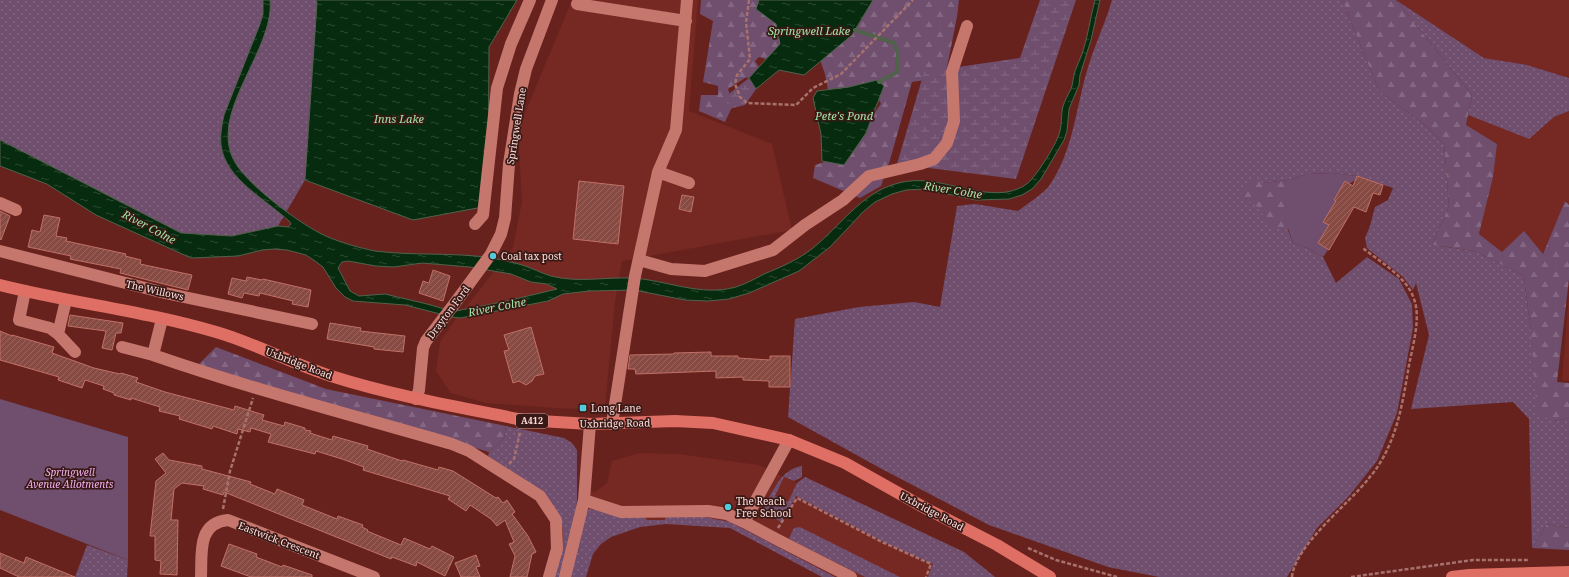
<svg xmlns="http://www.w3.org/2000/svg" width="1569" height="577" font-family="'Noto Serif',serif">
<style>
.built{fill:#762822}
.grass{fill:url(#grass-dots)}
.forest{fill:url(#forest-firs)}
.wetland{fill:url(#wetland-marsh)}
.garden{fill:#6f4e6e}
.water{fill:url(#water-ripples);stroke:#50624c;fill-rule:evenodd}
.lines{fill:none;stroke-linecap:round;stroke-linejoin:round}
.stream{stroke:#50624c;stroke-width:4}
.building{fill:url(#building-hatch);stroke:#c07167}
.path{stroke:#a7726e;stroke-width:2.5;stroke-dasharray:4 2;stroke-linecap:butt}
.minor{stroke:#c6776d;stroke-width:12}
.major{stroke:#df6f64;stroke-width:12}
.poi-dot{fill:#53cbdb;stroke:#391916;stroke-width:1.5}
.labels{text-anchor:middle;stroke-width:3.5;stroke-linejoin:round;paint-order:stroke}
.shield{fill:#391916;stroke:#c2a5a2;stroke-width:1}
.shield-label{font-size:9px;font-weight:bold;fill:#fde1de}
.street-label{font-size:10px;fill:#fde1de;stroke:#391916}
.poi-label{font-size:10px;fill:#fde1de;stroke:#391916;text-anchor:start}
.park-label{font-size:10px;font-style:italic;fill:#f3b0f1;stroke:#391916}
.water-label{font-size:11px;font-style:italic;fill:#9fe7a7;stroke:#391916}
</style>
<defs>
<pattern id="grass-dots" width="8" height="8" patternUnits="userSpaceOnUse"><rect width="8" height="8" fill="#6f4e6e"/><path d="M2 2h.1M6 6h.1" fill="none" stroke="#846782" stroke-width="1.8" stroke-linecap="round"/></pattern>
<pattern id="forest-firs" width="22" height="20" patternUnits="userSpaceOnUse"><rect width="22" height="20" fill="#6f4e6e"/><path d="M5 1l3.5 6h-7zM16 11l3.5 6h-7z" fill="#846782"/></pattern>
<pattern id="wetland-marsh" width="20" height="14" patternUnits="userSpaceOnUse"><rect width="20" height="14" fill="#6f4e6e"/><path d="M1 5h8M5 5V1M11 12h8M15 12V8" fill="none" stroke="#846782"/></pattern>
<pattern id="water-ripples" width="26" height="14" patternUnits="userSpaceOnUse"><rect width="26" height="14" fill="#062b0e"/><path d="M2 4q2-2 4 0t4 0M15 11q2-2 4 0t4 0" fill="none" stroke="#2b4931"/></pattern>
<pattern id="building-hatch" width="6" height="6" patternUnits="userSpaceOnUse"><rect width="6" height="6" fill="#884b44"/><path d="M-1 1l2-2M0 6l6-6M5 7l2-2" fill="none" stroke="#9a655f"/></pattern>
</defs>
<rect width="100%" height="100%" fill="#68221d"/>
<!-- built -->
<path class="built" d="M572 0H698L689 111 772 144 792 230 622 261 615 302 605 407 569 409 486 403 451 393 436 371 440 342 453 323 513 248 522 201 518 130Z
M1396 0H1569V78L1527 65 1484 58Z
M1569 111V205L1565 201 1543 254 1502 252 1479 234 1493 177 1466 125 1468 115 1529 139 1554 117Z
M1569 293V381L1562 380Z
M640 453 678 454 759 465 797 483 805 477 964 552 995 577H822L730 528 666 524 640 527 586 518 591 490 594 493 607 483 612 461Z"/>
<!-- grass -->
<path class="grass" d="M0 0H316L317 3 305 180 278 226 232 236 181 233 0 140Z
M1112 0H1342L1379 91 1424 124 1444 144 1449 206 1432 245 1475 251 1524 276 1531 332 1554 421 1569 418V528L1547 524 1532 548 1529 419 1513 402 1411 409 1429 335 1416 283 1413 290 1403 277 1367 248 1365 238 1370 226 1375 207 1388 200 1393 188 1357 176 1332 173 1306 174 1289 180 1263 183 1259 208 1288 230 1293 243 1309 249 1323 257 1336 283 1367 257 1399 279 1412 304 1413 328 1397 413 1377 461 1349 496 1317 528 1287 577H1159L1108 567 989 525 880 468 788 417 795 319 859 307 914 302 940 307 957 206 975 204 1018 211C1027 204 1043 194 1049 186 1075 149 1076 102 1090 61 1097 40 1106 21 1112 0Z
M1396 0 1484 58 1527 65 1569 78V111L1554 117 1529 139 1468 115 1472 95Z
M506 426 564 438 572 443 577 450V501L573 531 562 577H554C557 565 563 551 563 538 566 497 517 476 488 456L489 452 504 438Z
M802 466V477L794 481 784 477 775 496 788 502 797 483 805 477 964 552 995 577H928L933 564 886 543 796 496 781 522 768 514 764 519 762 518V512C771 495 780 469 802 466Z
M589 509 644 516 647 520H665V517H704L730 522 835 577H822L730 528 666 524 640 527 611 537 601 544 593 554 586 577H569L585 513Z
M800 527 900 577H865L791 540 789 538 794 528Z
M87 545 128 560 127 577H75Z"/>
<!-- forest -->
<path class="forest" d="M701 0H779L785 40 775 62 759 57 755 61 759 67 757 77 745 78 728 89 733 105 725 122 699 111 701 95H718V86L703 82 713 21 700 14Z
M861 0H959L957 17 945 77 912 82 890 160 881 186 860 198 813 178 815 165 843 156 881 104 873 86 829 95 825 74 819 57Z
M1342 0H1396L1472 95 1466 125 1497 144 1493 177 1479 234 1502 252 1524 231 1543 254 1565 201 1569 205V279L1557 382 1569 383V418L1554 421 1537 414 1531 332 1524 276 1475 251 1432 245 1449 206 1444 144 1424 124 1379 91Z
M1306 174 1288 230 1274 227 1265 219 1259 208 1241 196 1245 184 1254 179 1263 183 1289 180Z
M216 347 326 389 506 426 504 438 489 452 197 366Z
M1547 524 1569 528V550L1532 548Z"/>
<!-- wetland -->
<path class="wetland" d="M1040 0H1076L1016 179 897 164 924 72 1020 58Z
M749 78 756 89 745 105 729 109 725 97Z"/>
<!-- garden -->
<path class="garden" d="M1332 173 1357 176 1355 180 1349 184 1345 181 1334 200 1341 205 1328 215 1323 221 1329 225 1318 243 1328 250 1323 257 1309 249 1293 243 1285 219 1287 195 1293 182 1306 174Z
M0 399 128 437V560L0 510Z"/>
<!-- water -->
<path class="water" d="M263 0H270C275 51 205 115 236 164 251 188 307 230 333 239 346 244 360 248 375 251 413 256 453 252 492 258 502 260 513 262 522 265 532 268 541 273 551 276 577 283 605 277 632 278 666 280 701 297 736 287 745 284 755 279 764 274 781 267 798 260 813 248 840 226 861 194 895 184 905 181 915 180 926 181 956 183 1000 205 1028 183 1037 175 1058 142 1060 131 1062 122 1061 114 1063 106 1065 100 1068 95 1071 89 1073 84 1073 77 1075 71 1077 65 1080 60 1082 54 1088 37 1090 18 1095 0H1100L1091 40 1080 75 1079 85 1069 109 1067 131 1064 140 1041 179 1032 189 1022 195 1009 199 976 200 924 189 906 190 892 194 875 202 864 211 830 247 799 271 749 293 729 299 708 301 685 300 634 290 589 291 563 294 548 301 460 318 452 317 405 305 353 301 345 297 336 288 323 267 315 261 306 255 287 250 274 249 262 250 238 256 191 258 96 215 47 184 0 166V140L181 233 232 236 278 226 288 227 291 224 290 222C267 200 225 179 221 145 220 135 222 124 224 115L260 24 263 14ZM348 261 376 266 394 267 422 263 470 267 511 274 531 282 547 284 557 289 507 301 456 311 441 308 427 304 385 294 359 296 350 291 338 268 342 262Z
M316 0H517L489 47 488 206 413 220 305 180 317 3Z
M759 0H873L852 35 804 75 779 70 756 89 749 78 780 44 776 24 756 9Z
M877 80 884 86 866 133 844 165 822 161 821 134 813 98 817 91 849 87Z"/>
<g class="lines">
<!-- stream -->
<path class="stream" d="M855 30 894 43 898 53 897 72 879 82"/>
</g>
<!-- building -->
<path class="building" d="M1357 176 1383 185 1380 195 1373 193 1366 212 1354 207 1329 250 1318 243 1329 225 1323 222 1336 201 1334 200 1345 181 1353 186Z
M579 181 624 186 618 244 573 239Z
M682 195 694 197 691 212 679 209Z
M0 211 10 216 1 240 0 239Z
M44 215 60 218 56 236 67 238 66 241 126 254 125 256 141 260 140 264 192 275 188 290 120 273 121 269 70 259 71 256 28 247 32 230 40 232Z
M433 270 450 276 443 301 419 293 423 281 429 283Z
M247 277 262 280 263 279 311 290 308 307 292 304 293 301 260 293 259 296 244 293 242 298 228 294 232 278 246 281Z
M70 315 123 323 121 333H116L112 350 102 348 106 331 68 326Z
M330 323 361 328 360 331 405 336 403 352 374 349V347L327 339Z
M531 327 544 374 535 376 532 381 526 385 519 381 513 383 504 351 509 350 504 335Z
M0 331 12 336V335L54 347 52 353 94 368 120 374 121 373 138 378 136 382 165 392 234 410 235 406 264 415 262 420 284 426 285 422 305 428V430L311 431 310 433 332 440 333 436 368 446 367 449 402 461 403 460 438 470 439 467 453 471 496 498 498 497 503 503 507 500 515 512 512 514 528 536 536 552 532 554 527 577H510L515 556 509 544 514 542 505 520 497 526 491 519 470 505 466 511 448 499 450 496 363 470 364 467 342 459 316 451 315 454 268 442 271 434 251 428 250 432 238 429 237 434 213 426 212 429 179 419 180 416 159 411 160 407 131 398V400L114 395V393L103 389 104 386 85 380 82 388 58 380 59 377 0 360Z
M711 352V356H738V358L770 360V356H790V387H769V381L743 380V377L716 378V371L636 374 635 369H628L630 355 674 354V353Z
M163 453 169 460 202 466V469L251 482 250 484 275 494 277 489 304 500 302 505 337 519 338 516 363 525 362 527 368 530 367 531 401 545 404 538 430 549 432 546 454 557 445 576 417 562 416 566 392 557 391 559 224 492 223 495 203 489 204 486 182 483 174 489 171 520H178L177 575 160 574 161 561 155 560V536H150L156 481 166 473 155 459Z
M229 544 257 554 256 557 282 567 283 565 312 575V577H251L221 566Z
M0 553 24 563 26 557 75 577H19L0 568Z
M476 555 480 566 476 567 480 577H461L455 563Z"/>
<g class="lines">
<!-- path -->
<path class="path" d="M749 0 746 22 750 59 737 75 735 84 740 97 747 103 796 105 813 88 841 74 913 0
M509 464 514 459 520 432
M223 509 230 471 253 398
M778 528 797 498 882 542 931 564 926 577
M1028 548 1056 560 1117 577
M1292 577C1295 545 1349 504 1369 478 1376 470 1383 459 1387 450 1400 423 1404 394 1409 365 1413 345 1421 318 1414 299 1407 277 1380 262 1363 248
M1351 577 1473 560H1529"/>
<!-- minor -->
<path class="minor" d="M577 4 686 21
M658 172 689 183
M0 203 16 210
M475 224 483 215 497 88 511 44 530 0
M0 251 165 293 312 324
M639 260 671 269 705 271 773 250 805 225 843 200 869 176 920 164 934 159 947 143 954 121 952 72 967 26
M25 291 19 320 50 328 58 334 66 300
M162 319 153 355C251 389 352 415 452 444L469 451 540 496 556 520 557 549 549 577
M58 334 75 352
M122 347 153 355
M416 399 419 390 423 348 426 341 452 307 491 254 501 234 505 218 509 164 520 94 526 69 552 0
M612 424 635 276 658 172 676 130 687 0
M789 440 744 522 780 541 851 577
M584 500 621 512 708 511 727 514 744 522
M201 577C202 553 197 523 228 520L374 577
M565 577 584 500 590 424"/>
<!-- major -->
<path class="major" d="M0 285C71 303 145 311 216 332 255 343 292 364 331 376 394 396 458 407 523 420L590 424 675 421 713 423 789 440 845 463 925 508 997 545 1050 577
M1452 577 1469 575 1569 572"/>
</g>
<!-- markers -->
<g class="poi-dot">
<circle cx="493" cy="256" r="4"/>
<rect x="579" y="404" width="8" height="8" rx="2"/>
<circle cx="728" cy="507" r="4"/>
</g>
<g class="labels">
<!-- shield labels -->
<rect class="shield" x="516" y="414" width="32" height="14" rx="3"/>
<g class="shield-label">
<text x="532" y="424">A412</text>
</g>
<!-- street labels -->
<g class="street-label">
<text transform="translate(516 126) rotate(-81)" y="4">Springwell Lane</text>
<text transform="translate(155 290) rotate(13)" y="4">The Willows</text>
<text transform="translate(448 312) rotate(-53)" y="4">Drayton Ford</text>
<text transform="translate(299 363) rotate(21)" y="4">Uxbridge Road</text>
<text transform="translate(615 423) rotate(-1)" y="4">Uxbridge Road</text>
<text transform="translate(932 511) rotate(28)" y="4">Uxbridge Road</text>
<text transform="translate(279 540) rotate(21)" y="4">Eastwick Crescent</text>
</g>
<!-- poi labels -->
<g class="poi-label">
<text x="501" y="260">Coal tax post</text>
<text x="591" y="412">Long Lane</text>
<text x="736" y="505">The Reach<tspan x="736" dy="12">Free School</tspan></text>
</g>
<!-- park labels -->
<g class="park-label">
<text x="70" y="476">Springwell<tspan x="70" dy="12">Avenue Allotments</tspan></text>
</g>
<!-- water labels -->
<g class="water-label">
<text x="809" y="35">Springwell Lake</text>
<text x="844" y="120">Pete's Pond</text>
<text x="399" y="123">Inns Lake</text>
<text transform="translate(953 190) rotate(9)" y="4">River Colne</text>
<text transform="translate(149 227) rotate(28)" y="4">River Colne</text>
<text transform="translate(497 307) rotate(-11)" y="4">River Colne</text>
</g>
</g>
</svg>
